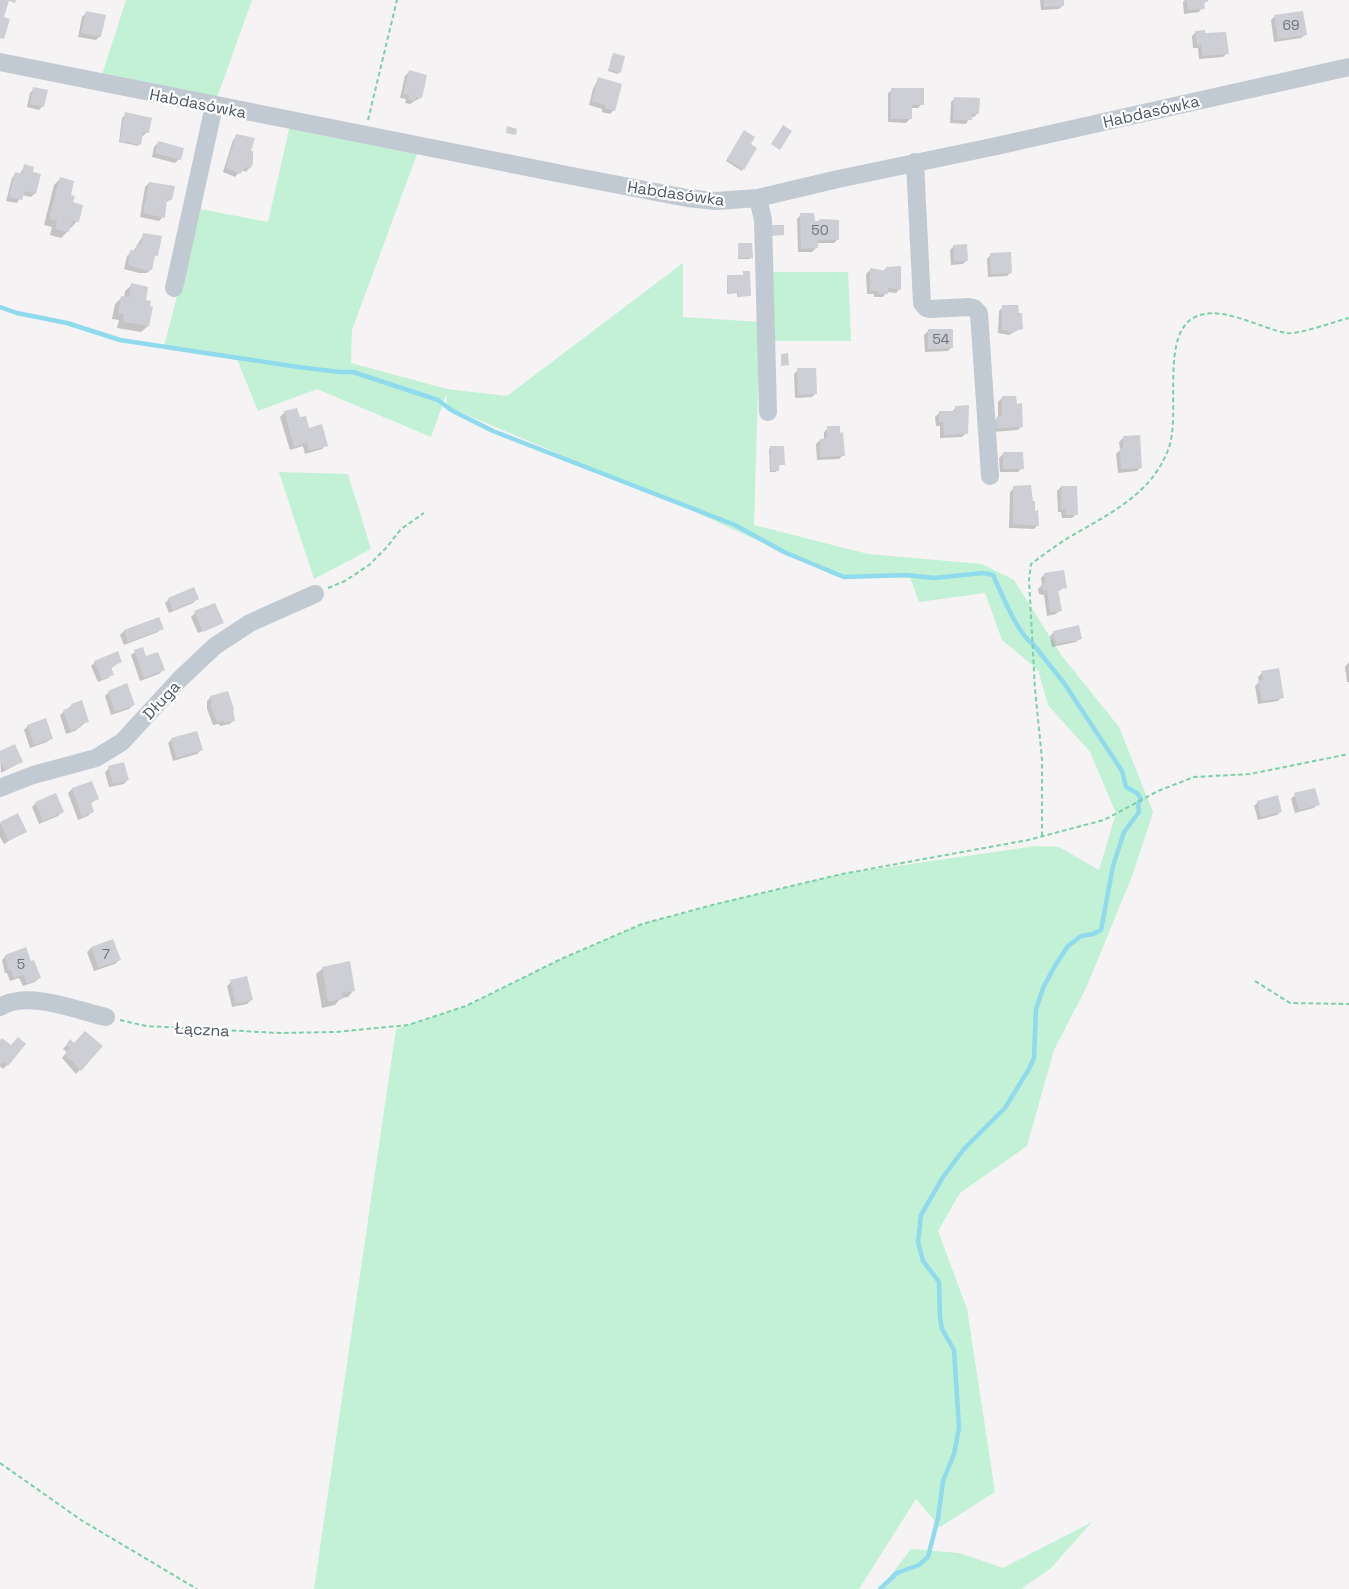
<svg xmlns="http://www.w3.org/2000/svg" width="1349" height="1589" font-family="'Space Grotesk',sans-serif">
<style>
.green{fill:#c3f1d5}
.shadow{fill:#0003}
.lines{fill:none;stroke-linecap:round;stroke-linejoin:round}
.stream{stroke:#90daee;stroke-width:4.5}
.building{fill:#cdcfd5}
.path{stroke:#7ad0a6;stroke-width:2;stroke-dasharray:4.5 3;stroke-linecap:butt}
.minor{stroke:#c1cad2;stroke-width:18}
.labels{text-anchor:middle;stroke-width:4.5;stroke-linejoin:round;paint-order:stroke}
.number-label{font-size:14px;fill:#6b747e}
.street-label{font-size:16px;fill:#4a5661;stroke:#fff}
</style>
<rect width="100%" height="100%" fill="#f5f3f3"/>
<!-- green -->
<path class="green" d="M126 0H252L214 106 101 78Z
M291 121 420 146 352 330 351 363 447 389 507 396 683 263V317L760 322 754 525 868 554 982 564 1014 580 1062 656 1119 727 1153 812 1133 874 1086 988 1054 1050 1027 1146 960 1193 938 1231 967 1309 995 1492 940 1527 916 1499 859 1589H314L396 1029 466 1006 561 959 642 924 716 904 842 874 1035 846 1059 847 1099 870 1116 813 1090 752 1048 705 1038 670 1002 640 985 593 919 602 910 578 837 577 691 510 446 406 447 393 431 437 317 389 258 411 237 359 164 346 200 209 268 222Z
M769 272H848L851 341H772Z
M279 472 348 474 371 549 314 579Z
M1092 1522 1051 1568 1021 1589H880L911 1549 959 1553 1003 1568Z"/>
<!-- shadow -->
<path class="shadow" d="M1040 0H1062L1063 5 1059 9 1041 10Z
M1185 0H1206V1L1199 12 1184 14 1183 2Z
M86 13 100 36 96 40 78 37 82 17Z
M1275 16 1305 35 1301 38 1274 42 1271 20Z
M1196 32 1204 35 1227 53 1223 57 1199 59 1198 48H1193L1192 36Z
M612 56 619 72 618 74 608 71Z
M409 72 420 98 410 104 405 103 406 99 400 98 405 76Z
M598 79 614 110 610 114 602 112V109L589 105 593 89Z
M34 89 43 106 39 110 27 107 30 93Z
M892 90 922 104 918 108H910V119L906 123 888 122V93Z
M955 98 978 113 974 117H970L966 124 950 123 951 102Z
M126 114 147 132 143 136H141L138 146 119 142 122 118Z
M743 134 749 145 742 171 726 161Z
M237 136 250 152V167L246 172 241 170 235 177 223 172 233 140Z
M158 143 179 159 175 163 152 157 154 147Z
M25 166 35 193 31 197 22 195 17 203 6 201 12 178 16 174 19 175Z
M60 179 69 197 77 221 71 228 69 227 68 231 61 238 50 235 52 227 44 225 54 185Z
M149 183 171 199 165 203 163 217 159 221 140 217 145 187Z
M801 215 814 223 820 220 838 239 834 243H816V248L812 252H798L797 219Z
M144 234 156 255 153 259 151 269 147 273H139L124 269 127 256 131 252H133Z
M739 245 751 257 750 259H738Z
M954 246 967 260 963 264 951 265 950 250Z
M991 255 1011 272 1007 276 988 277 987 259Z
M886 268 899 290 896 293 887 292 883 297H874V294H867L866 274 870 270 883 272Z
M744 273 749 296 737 297V293L727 294V278L742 276Z
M132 285 144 301 148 326 141 332 117 328 119 320 112 319 115 304 121 298H124L125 291Z
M1003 307 1021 328 1009 335 998 333 999 311Z
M928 331 952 347 948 351 925 352 924 335Z
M798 370 816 393 812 397 795 398 794 374Z
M1002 398 1022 426 1018 430 993 432V422L998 418V402Z
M956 407 966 433 962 437 940 438V426H936L935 417 939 413 952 412Z
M296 409 299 419 326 445 322 449 305 454 303 446 290 450 280 417 284 413Z
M828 428 843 455 839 459 817 460 816 444 820 440H824V432Z
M1123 438 1141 467 1137 471 1118 473 1116 454 1120 450 1119 442Z
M771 448 783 464 778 466 776 472H770L769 449Z
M1003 454 1022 468 1018 472H1000L999 458Z
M1061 487 1076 514 1072 518H1062L1061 512H1058L1057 491Z
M1014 488 1034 512 1038 525 1034 529 1009 528 1010 492Z
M1045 574 1065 587 1057 592 1060 610 1056 614 1047 616 1044 595 1039 594 1038 589 1042 585 1041 578Z
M169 599H197L193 603 169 613 165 603Z
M195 613 222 623 198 633 191 617Z
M162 628 158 632 124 645 120 635 124 631Z
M1054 632 1080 638 1076 642 1052 647 1050 636Z
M135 652 145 658 163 670 159 674 140 681 131 655Z
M95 662H120L110 669 112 674 108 678 98 682 91 666Z
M1349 662V682H1347L1345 667Z
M1262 673 1282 697 1278 701 1258 704 1255 686 1259 682 1258 677Z
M109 692 133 705 129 709 111 715 105 696Z
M211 697 234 720 230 724 220 726 219 724 213 725 207 709V701Z
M72 705 87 721 75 731 66 734 60 715Z
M28 726 51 738 47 742 30 748 24 730Z
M172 739 201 750 197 754 173 761 168 743Z
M0 753 21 762 1 773Z
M109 768 127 780 124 784 109 787 105 772Z
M91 783 97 799 90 804 92 812 88 816 78 820 68 793 72 789Z
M1295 795 1318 804 1314 808 1295 813 1291 799Z
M1258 802 1281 811 1277 815 1258 820 1254 806Z
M36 803 62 812 58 816 39 824 32 807Z
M17 815 25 831 4 844 0 837V824Z
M112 941 119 960 115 964 94 971 87 952 91 948Z
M6 956 30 963 39 978 35 982 23 986 19 978 10 981 7 973H5L2 960Z
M323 968 354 990 348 997 341 998 335 1005 322 1008 316 974Z
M231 982 251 1000 247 1004 232 1007 227 986Z
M0 1041 7 1065 3 1069 0 1066Z
M70 1041 74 1045 101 1047 76 1074 62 1058 67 1052 63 1049Z"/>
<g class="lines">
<!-- stream -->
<path class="stream" d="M0 307 17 313 67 323 120 340 298 367 340 372H353L438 400 451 410 493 431 735 525 784 552 844 577 906 575 934 578 983 573 993 575C1001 592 1018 635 1033 644L1064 683 1122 771 1126 787 1137 793 1141 799 1138 804 1139 812 1124 832 1113 866 1101 930 1093 934 1081 936 1068 946 1056 964 1044 986 1036 1009 1034 1058 1029 1069 1005 1108 964 1149 943 1177 921 1215 918 1242 923 1261 939 1282 940 1318 942 1329 954 1350 959 1428 954 1454 943 1481 938 1518 928 1557 919 1565 897 1573 880 1589"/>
</g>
<!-- building -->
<path class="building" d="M0 0H16L15 3 9 1 4 17 10 19 4 39 0 38Z
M1044 0H1064V6L1044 7Z
M1187 0H1208V2H1204L1205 9 1188 10Z
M86 11 106 15 101 37 81 33Z
M1303 11 1307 35 1278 39 1274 15Z
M1205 30V33L1226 32 1229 54 1202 56 1201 44 1197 45 1195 31Z
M613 53 625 56 621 73 609 69Z
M409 70 427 75 422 98 416 97 415 101 408 99 409 95 403 94Z
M598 77 622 84 615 111 605 108V105L592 101Z
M33 87 48 90 44 107 30 104Z
M891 88H924V105H912V119H891Z
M954 97 980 98 979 114H972V120H953Z
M125 112 152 118 149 133 143 132 141 145 120 141Z
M783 125 792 131 780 150 771 144Z
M507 126 517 129 516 135 506 133Z
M744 130 755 137 751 144 757 148 744 170 727 159Z
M236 134 255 138 251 151H253V163L251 168 246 167 240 174 226 168Z
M158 141 184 148 181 160 155 153Z
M24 164 34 167 33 172 41 174 36 194 25 191 22 200 9 197 15 172 22 174Z
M60 177 74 181 71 195 75 196 73 202 83 205 79 222 72 221 69 232 55 229 57 221 49 219Z
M149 182 175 186 172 200 167 199 165 218 143 213Z
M800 213H814L815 221H820V219L839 220V240H818V248L801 249Z
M771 225H784V235L771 236Z
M143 233 162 236 158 256 155 255 152 270H144L128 265 130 250 136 251 137 244 141 245Z
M738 243H752L753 258H739Z
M967 244 968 261 954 262 953 245Z
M1011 252 1012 273 991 274 990 253Z
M901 266V290L888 288V294H878V291H870V268L886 271V267Z
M743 271H750L751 296H738V292L728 293 727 275H743Z
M131 283 148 287 146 300 151 301 150 306 153 307 149 326 123 322 124 314 118 313 121 296 129 297Z
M1002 305H1018L1019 313H1022L1023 329 1008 333V330H1002Z
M928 329H953V348L928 349Z
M788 353 789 365 781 366V354Z
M797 368H816L817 394 798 395Z
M1002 396H1016L1017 404 1022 403 1023 427 997 428 996 417 1002 416Z
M969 405 968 434 944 435 943 422H939V411H955V406Z
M297 408 300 417 306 416 309 428 322 424 328 446 309 451 307 443 294 447 284 411Z
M827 426H840V433L843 432 845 456 820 457V439L827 438Z
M1140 435 1142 468 1121 469 1120 448H1123V436Z
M770 446H784L785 465H779V471H771Z
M1003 452H1023L1024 469H1003Z
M1031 485 1033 501H1035V511L1038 510 1039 526 1013 524V486Z
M1061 486H1077L1078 515H1065V509H1061Z
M1064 570 1067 588 1058 589 1062 611 1050 612 1047 590 1043 591 1041 584 1046 583 1044 573Z
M194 587 199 599 173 610 168 598Z
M215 603 224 623 203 632 194 611Z
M159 617 164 629 128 642 124 630Z
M1079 625 1082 639 1056 644 1053 631Z
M143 647 146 656 158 652 165 670 144 678 134 650Z
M118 651 122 662 111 667 114 675 102 679 94 661Z
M1279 668 1284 698 1262 701 1258 681 1263 680 1261 671Z
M127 683 135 705 115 712 108 691Z
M228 691 234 709 233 710 235 721 224 723 223 721 217 722 210 704 212 703 210 696Z
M82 700 89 722 80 724 81 727 70 731 63 710 72 707 71 704Z
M46 718 53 739 34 745 27 725Z
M197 731 203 750 176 758 171 738Z
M15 744 23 762 5 770 0 760V751Z
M124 762 129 780 113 784 108 766Z
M92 781 99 799 91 802 94 812 82 817 72 788Z
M1315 788 1320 805 1299 810 1294 793Z
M56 793 64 812 43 821 35 802Z
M1278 795 1282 812 1261 817 1257 801Z
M18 813 27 832 8 841 0 822Z
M113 939 121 960 98 968 91 947Z
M26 947 31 961 34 960 41 978 27 984 23 975 14 978 11 970 8 969 5 955Z
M350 961 355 991 342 993 343 999 328 1002 322 967Z
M247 976 253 1000 236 1004 230 980Z
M85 1031 103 1046 81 1071 65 1054 70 1048 66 1045 70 1039 74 1043Z
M18 1037 26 1044 8 1066 3 1062 0 1065V1040L2 1038 11 1045Z"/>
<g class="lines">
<!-- path -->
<path class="path" d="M368 120 397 0
M328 588 345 581 369 565 387 547 401 529 424 513
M1042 836V759L1035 689 1029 580 1031 564C1043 555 1055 546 1068 538 1107 515 1151 495 1168 450 1182 417 1159 334 1195 317 1221 304 1261 329 1287 333 1298 335 1336 321 1349 318
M1255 981 1290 1003 1349 1004
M120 1020 146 1026 280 1033 336 1032 408 1025 466 1006 561 959 642 924 716 904 842 874 1028 840 1104 820 1158 791 1194 777 1250 774 1349 754
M0 1463 81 1520 197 1589"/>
<!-- minor -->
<path class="minor" d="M0 62 567 175 687 198 716 201 758 198 838 179 992 147 1349 67
M915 162 922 303 926 308 930 309 969 307 974 308 979 313 990 476
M758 198 763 220 768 412
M174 288 214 106
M0 788 33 775 96 758 122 742 180 679 215 646 250 623 315 594
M0 1007C29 990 75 1010 106 1017"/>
</g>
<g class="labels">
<!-- number labels -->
<g class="number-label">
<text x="1291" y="30">69</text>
<text x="820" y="235">50</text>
<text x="941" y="344">54</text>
<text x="106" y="959">7</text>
<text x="21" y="969">5</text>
</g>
<!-- street labels -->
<g class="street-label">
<text transform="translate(198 103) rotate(11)" y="6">Habdasówka</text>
<text transform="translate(1151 111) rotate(-13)" y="6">Habdasówka</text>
<text transform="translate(676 193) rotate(8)" y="6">Habdasówka</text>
<text transform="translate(161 700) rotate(-47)" y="6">Długa</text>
<text transform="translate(202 1029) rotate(3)" y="6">Łączna</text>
</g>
</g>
</svg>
